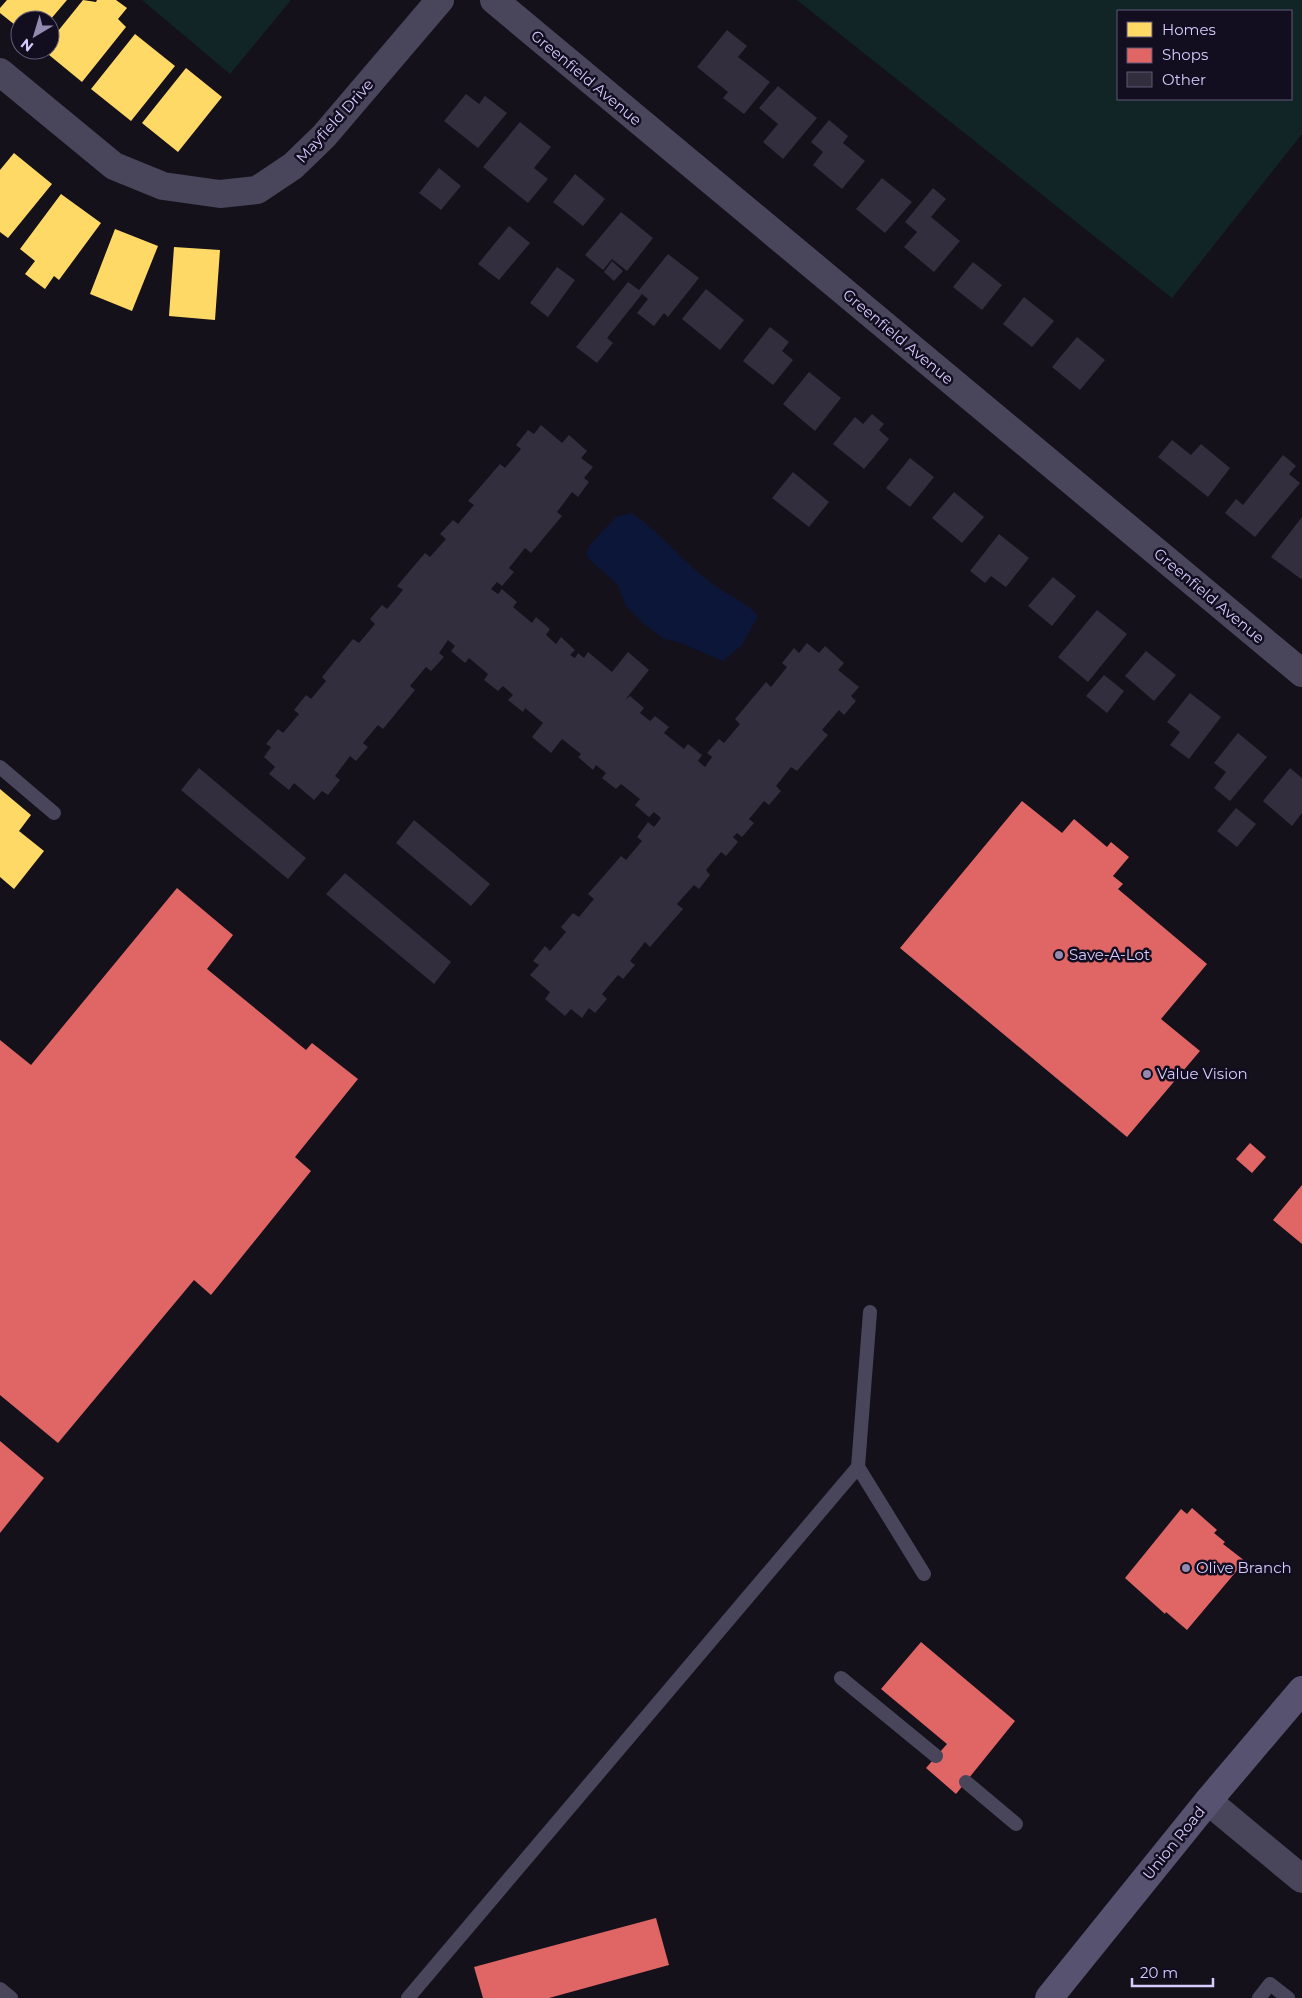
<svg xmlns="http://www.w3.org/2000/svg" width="1302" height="1998" font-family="Montserrat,sans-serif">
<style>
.green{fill:#112527;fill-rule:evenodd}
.water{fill:#0b1638}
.homes{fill:#ffd966}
.shops{fill:#e06666}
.building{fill:#322e3d}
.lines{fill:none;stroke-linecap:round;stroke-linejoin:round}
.lane{stroke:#49465c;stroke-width:14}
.street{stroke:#49465c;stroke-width:28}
.secondary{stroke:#56526f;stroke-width:28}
.poi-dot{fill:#928baf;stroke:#120d1f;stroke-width:2}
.labels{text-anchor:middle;stroke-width:5;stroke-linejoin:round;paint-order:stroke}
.street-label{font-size:15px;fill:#d6ccfe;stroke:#120d1f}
.poi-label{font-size:15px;fill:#d6ccfe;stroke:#120d1f;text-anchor:start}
</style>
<rect width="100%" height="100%" fill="#14111b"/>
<!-- green -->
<path class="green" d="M142 0H291L230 74Z
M797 0H1302V134L1172 298ZM1118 11H1291V99H1118Z"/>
<!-- water -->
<path class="water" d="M632 513C662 534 684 563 714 585 731 597 744 600 758 616L742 645 723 661 678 642 664 639 643 623 625 605 618 585 589 559 586 554 589 546 616 517Z"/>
<!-- homes -->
<path class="homes" d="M7 0H67L50 20H20V29L0 13V8Z
M83 0 96 2 97 0H116L127 8 118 19 126 27 82 82 43 50H50V41Z
M135 34 175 66 131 121 91 89Z
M186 68 222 97 178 152 142 123Z
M14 153 52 184 8 238 0 232V170Z
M61 194 101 223 59 280 54 276 45 289 25 274 35 261 20 249Z
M115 229 158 246 132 311 90 294Z
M174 247 220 250 215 320 169 316Z
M0 789 31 815 19 831 44 851 14 889 0 877Z"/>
<!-- shops -->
<path class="shops" d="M1022 801 1062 833 1074 819 1107 847 1111 842 1129 857 1113 876 1123 884 1118 889 1207 964 1161 1019 1200 1051 1127 1137 900 948Z
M177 888 233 935 207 969 306 1050 312 1043 358 1079 295 1157 311 1171 211 1295 194 1280 58 1443 0 1395V1040L31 1065Z
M1250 1143 1266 1157 1252 1173 1236 1159Z
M1302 1185V1244L1273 1220Z
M0 1441 44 1478 0 1533Z
M1192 1508 1217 1530 1214 1533 1225 1542 1223 1544 1245 1561 1187 1630 1166 1612 1165 1614 1125 1578 1181 1509 1187 1514Z
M921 1642 1015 1721 956 1794 926 1768 947 1744 881 1689Z
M656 1918 669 1965 549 1998H483L474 1967Z"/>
<!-- building -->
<path class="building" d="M727 30 747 46 738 57 770 82 744 114 723 98 728 92 697 67Z
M778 86 817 118 783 159 763 142 778 124 759 108Z
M466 94 479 104 485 96 507 113 478 148 444 121Z
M829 120 848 136 843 143 865 161 842 189 813 165 823 152 811 142Z
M520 122 551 147 534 168 548 179 528 203 483 167Z
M439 168 461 186 441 210 419 193Z
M575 174 605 199 583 226 553 202Z
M882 178 912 202 885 233 856 209Z
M933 188 946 199 931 217 960 241 934 272 904 247 917 232 905 222Z
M621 212 653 238 627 271 612 259 603 270 585 255Z
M509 226 530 243 499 280 478 264Z
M668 254 699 278 668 317 664 313 654 326 637 313 648 299 642 294 607 338 613 343 597 363 576 347 628 282 639 290Z
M612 261 623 271 614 281 604 272Z
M973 262 1002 285 982 310 953 287Z
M557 267 575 280 548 317 530 303Z
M706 289 744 320 720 350 682 319Z
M1024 297 1054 321 1032 347 1003 324Z
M770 327 789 342 782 351 793 360 773 385 743 361Z
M1077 337 1105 360 1080 390 1052 367Z
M809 372 841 398 815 431 783 404Z
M872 414 884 424 879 430 889 439 864 469 833 444 855 417 863 424Z
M541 425 562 443 569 435 587 451 581 458 593 467 584 478 589 482 578 497 572 492 557 512 562 516 531 553 525 548 509 568 514 572 502 586 497 582 491 589 498 594 502 589 517 602 513 607 532 623 536 617 550 629 546 635 556 644 561 637 575 650 570 655 575 658 578 653 584 658 588 652 612 672 628 652 649 670 625 700 630 696 644 708 640 713 650 721 655 716 669 727 664 733 684 749 688 744 702 755 698 761 705 767 712 757 707 753 719 739 724 743 740 724 735 719 766 682 771 687 787 667 782 663 794 648 799 653 807 643 819 653 825 646 844 663 838 670 859 687 851 696 856 701 844 715 839 710 822 730 828 735 797 771 791 767 776 786 781 791 769 805 764 801 749 819 754 823 742 837 737 833 733 837 738 842 726 856 721 852 706 870 710 875 699 889 694 885 677 904 683 909 650 947 645 942 630 961 635 965 623 979 618 975 602 994 607 999 595 1013 589 1008 582 1018 571 1009 565 1016 545 999 550 992 530 975 539 965 533 961 545 946 550 951 566 932 561 927 573 913 579 917 594 899 588 894 621 856 626 860 642 841 637 837 648 822 654 827 661 818 654 812 649 817 635 805 640 799 621 784 616 789 602 778 606 773 596 765 593 770 578 757 581 754 562 739 551 753 532 737 543 723 525 708 523 712 508 700 513 695 503 686 498 691 484 680 488 674 469 658 465 663 451 651 455 646 448 640 439 653 444 657 431 671 426 667 410 686 415 690 383 729 378 725 363 743 368 747 356 761 350 756 335 776 340 780 328 795 322 791 314 800 294 783 289 790 269 774 275 767 264 757 271 747 266 744 278 729 283 733 299 714 294 710 306 695 311 699 326 681 322 677 353 639 359 643 375 624 370 619 382 605 387 609 403 590 397 586 425 553 430 557 446 539 440 534 453 520 458 524 474 505 468 501 500 464 505 468 521 449 516 445 528 430 534 434Z
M1172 440 1191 455 1201 444 1230 468 1208 497 1158 457Z
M1283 455 1296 466 1289 474 1300 483 1255 537 1225 513 1236 499 1243 505Z
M910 458 934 477 910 507 886 488Z
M793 472 829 502 809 527 772 498Z
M954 492 984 517 962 543 932 518Z
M1302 517V578L1301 579 1271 557Z
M999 534 1029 558 1006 587 991 576 985 583 970 571Z
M1053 577 1076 596 1052 626 1028 606Z
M1097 610 1127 634 1088 682 1058 657Z
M1146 651 1176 675 1154 701 1125 676Z
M1104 675 1124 691 1107 713 1086 696Z
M1190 693 1221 717 1189 759 1170 745 1180 732 1167 722Z
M1238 733 1267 757 1230 801 1214 788 1226 772 1214 763Z
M199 768 306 858 288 879 181 790Z
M1290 768 1302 778V813L1292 826 1263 801Z
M1236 808 1256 824 1237 847 1217 831Z
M414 820 490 884 471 906 396 843Z
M345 873 451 962 434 984 326 894Z"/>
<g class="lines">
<!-- lane -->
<path class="lane" d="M0 767 54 813
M858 1467 924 1574
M841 1678 936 1756
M966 1782 1016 1824
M0 1989 11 1998
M408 1998 858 1467 870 1312
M1259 1998 1270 1984 1288 1998"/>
<!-- street -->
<path class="street" d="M494 0 1302 673
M0 72 114 166 163 186 220 194 257 190 293 166 324 136 440 0
M1208 1801 1302 1879"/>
<!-- secondary -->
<path class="secondary" d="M1049 1998 1208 1801 1302 1690"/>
</g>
<!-- markers -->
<g class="poi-dot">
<circle cx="1059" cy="955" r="5"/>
<circle cx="1147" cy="1074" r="5"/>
<circle cx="1186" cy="1568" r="5"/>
</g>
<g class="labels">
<!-- street labels -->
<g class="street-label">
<text transform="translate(586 78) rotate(40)" y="5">Greenfield Avenue</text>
<text transform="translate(335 121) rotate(-48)" y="5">Mayfield Drive</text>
<text transform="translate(898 337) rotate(40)" y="5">Greenfield Avenue</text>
<text transform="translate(1209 596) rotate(40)" y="5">Greenfield Avenue</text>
<text transform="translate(1174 1843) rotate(-51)" y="5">Union Road</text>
</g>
<!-- poi labels -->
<g class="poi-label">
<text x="1069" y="960">Save-A-Lot</text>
<text x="1157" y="1079">Value Vision</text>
<text x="1196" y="1573">Olive Branch</text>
</g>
</g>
<!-- legend -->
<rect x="1117" y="10" width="175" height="90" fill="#120d1f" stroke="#605978"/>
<rect x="1127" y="22" width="25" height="15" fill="#ffd966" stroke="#605978"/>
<text x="1162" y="35" font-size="15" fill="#d6ccfe">Homes</text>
<rect x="1127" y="48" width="25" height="15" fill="#e06666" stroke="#605978"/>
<text x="1162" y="60" font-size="15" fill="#d6ccfe">Shops</text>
<rect x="1127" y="72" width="25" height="15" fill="#322e3d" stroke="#605978"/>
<text x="1162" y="85" font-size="15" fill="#d6ccfe">Other</text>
<!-- north arrow -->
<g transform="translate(35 35) rotate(218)"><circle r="24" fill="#120d1f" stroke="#605978"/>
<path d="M0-4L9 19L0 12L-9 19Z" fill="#928baf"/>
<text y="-8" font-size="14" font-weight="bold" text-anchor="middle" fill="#d6ccfe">N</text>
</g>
<!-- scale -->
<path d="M1132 1978v8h81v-8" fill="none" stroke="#d6ccfe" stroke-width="2.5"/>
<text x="1140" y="1978" font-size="15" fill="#d6ccfe" stroke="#120d1f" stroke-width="4" paint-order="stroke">20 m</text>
</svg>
